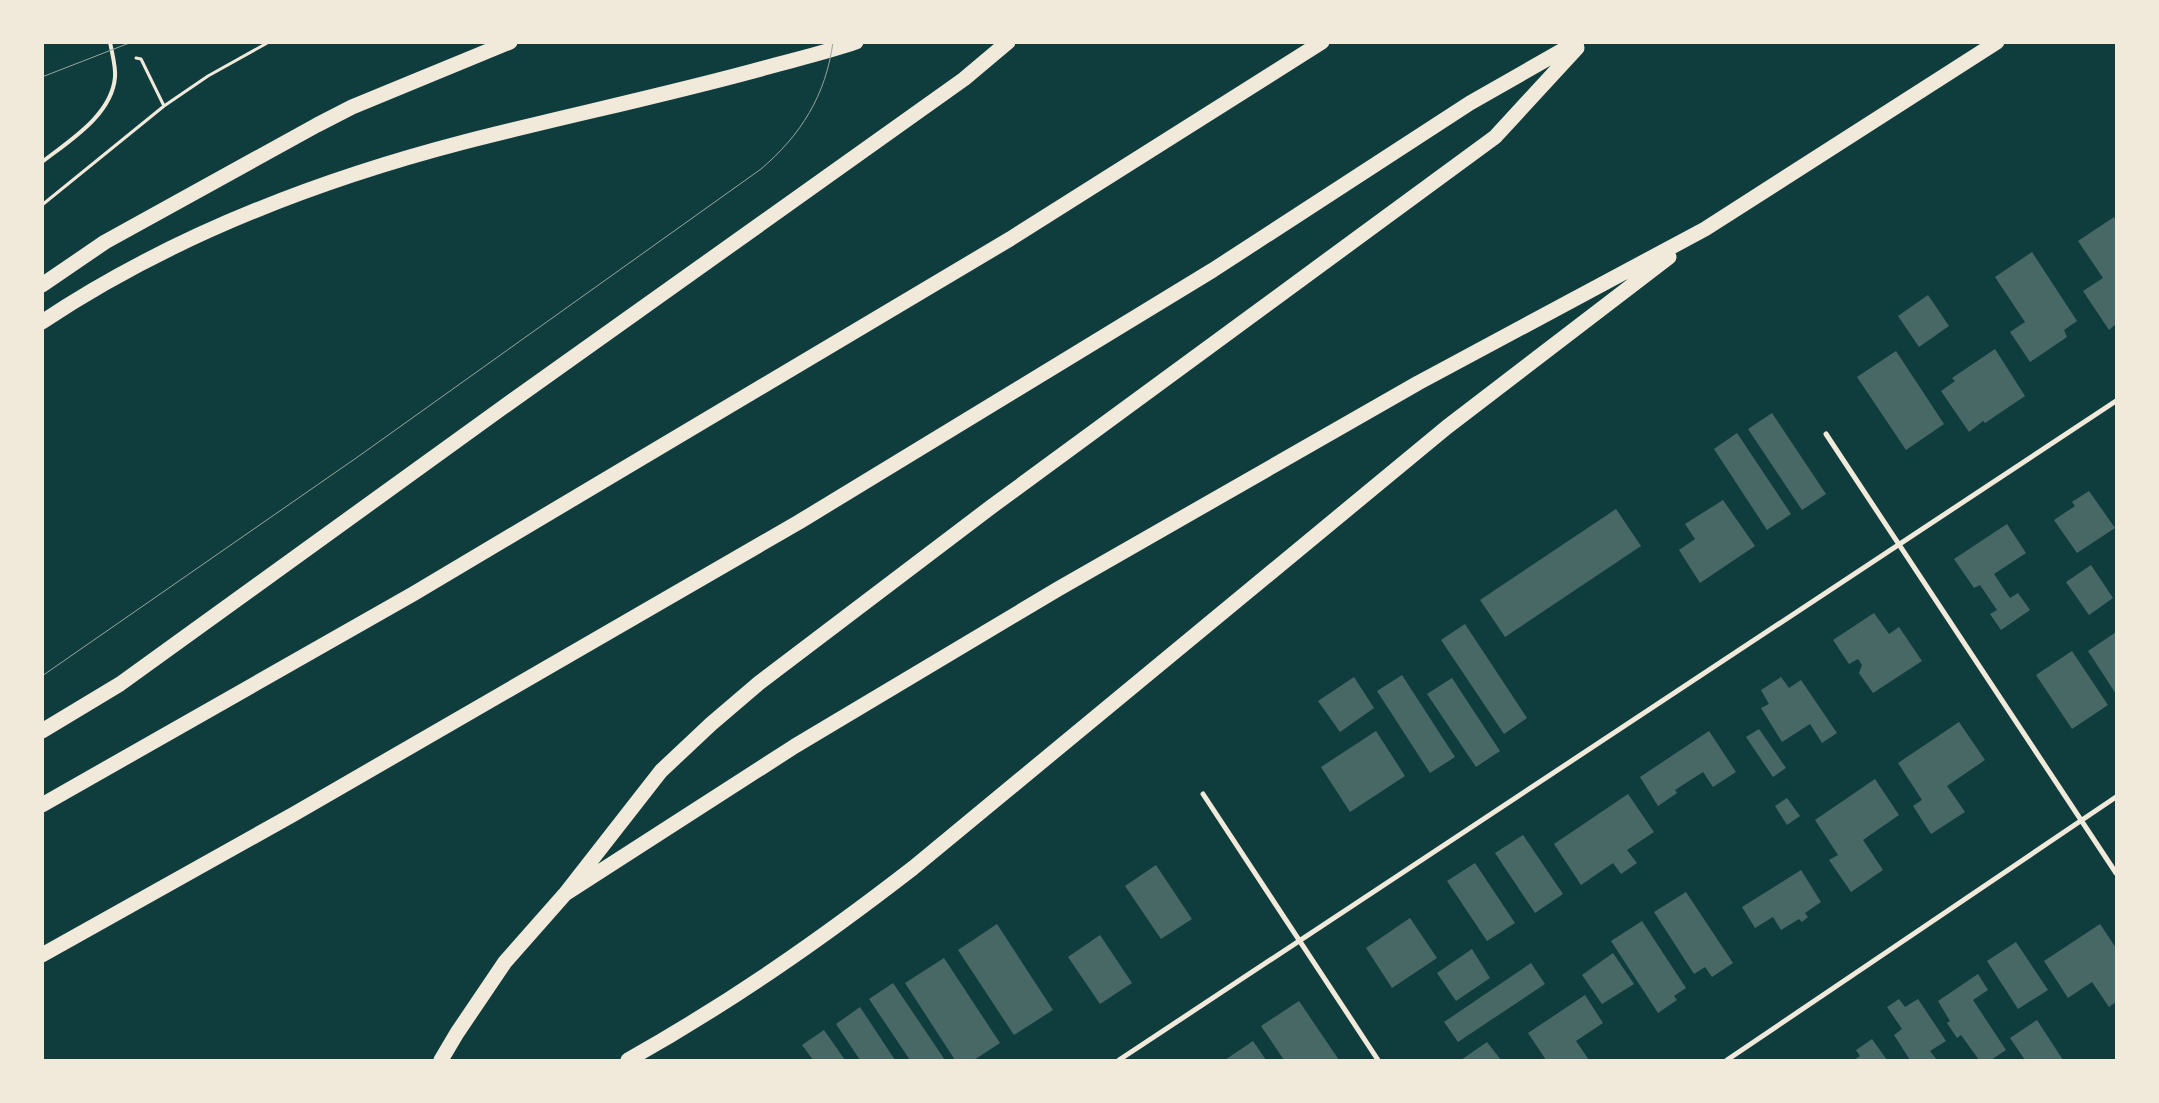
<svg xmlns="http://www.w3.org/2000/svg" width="2159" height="1103" font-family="Arial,sans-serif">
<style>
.building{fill:#486865}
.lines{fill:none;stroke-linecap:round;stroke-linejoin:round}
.path{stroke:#f1e9da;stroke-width:3}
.service{stroke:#f1e9da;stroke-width:4}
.minor{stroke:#f1e9da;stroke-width:5}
.motorway{stroke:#f1e9da;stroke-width:15}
.tram{stroke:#97a49c;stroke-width:1}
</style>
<rect width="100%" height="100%" fill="#0f3d3e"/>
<!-- building -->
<path class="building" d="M2114 217 2116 221V324L2109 330 2083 291 2103 278 2078 241Z
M2032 252 2077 321 2064 330 2067 337 2030 362 2010 332 2025 322 1995 277Z
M1928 295 1949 326 1919 347 1898 316Z
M1995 349 2025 396 1985 423 1983 421 1969 432 1941 391 1955 381 1952 378Z
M1896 351 1944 424 1906 450 1857 377Z
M1772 413 1826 494 1802 510 1748 429Z
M1737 433 1791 514 1767 530 1714 449Z
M2089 491 2115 528 2077 553 2054 520 2075 506 2072 502Z
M1723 500 1755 546 1700 583 1679 550 1695 539 1685 524Z
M1616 509 1641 546 1505 637 1480 600Z
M2007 524 2026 553 1994 574 2010 598 2018 593 2030 610 2001 630 1990 614 1997 610 1980 585 1974 588 1954 559Z
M2091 565 2113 598 2089 615 2066 582Z
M1874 613 1889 634 1899 627 1922 661 1873 693 1859 673 1862 665 1858 659 1849 664 1833 640Z
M1465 624 1527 718 1504 734 1441 640Z
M2116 632V694L2088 651Z
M2072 651 2108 705 2072 729 2036 675Z
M1402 675 1455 757 1430 773 1377 691Z
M1354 677 1374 708 1340 732 1318 701Z
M1781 677 1789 688 1801 680 1837 733 1822 743 1810 724 1782 742 1761 708 1769 704 1761 690Z
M1452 678 1500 751 1476 767 1427 694Z
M1959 722 1985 760 1947 786 1965 812 1931 834 1913 806 1922 800 1898 763Z
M1759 729 1786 768 1773 777 1746 737Z
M1376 731 1405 776 1350 812 1321 767Z
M1709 731 1736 772 1713 787 1703 772 1675 790 1677 793 1658 806 1640 777Z
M1875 779 1899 815 1863 840 1883 870 1851 892 1829 860 1838 855 1815 820Z
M1628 794 1654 832 1627 850 1637 863 1621 874 1613 863 1581 885 1554 844Z
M1787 798 1800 816 1787 825 1775 806Z
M1523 835 1563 894 1535 913 1495 853Z
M1475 863 1515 923 1487 941 1447 881Z
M1156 865 1192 919 1161 939 1125 886Z
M1801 870 1821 902 1805 913 1808 917 1802 922 1799 919 1781 930 1773 917 1755 928 1742 907Z
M1686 892 1733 963 1712 977 1705 967 1694 974 1654 912Z
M1410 918 1437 958 1392 988 1366 948Z
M1642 921 1686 988 1674 996 1677 1000 1658 1013 1611 941Z
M997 924 1053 1010 1014 1035 958 950Z
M2100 924 2116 948V1002L2109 1007 2092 982 2068 998 2044 961Z
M1100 935 1132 983 1100 1004 1068 957Z
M2016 942 2048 990 2018 1009 1987 961Z
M1472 949 1490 978 1456 1001 1437 973Z
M1613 953 1634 984 1602 1004 1582 975Z
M944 958 1000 1043 974 1060H955L905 983Z
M1531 963 1545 984 1458 1042 1444 1022Z
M1978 974 1988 990 1973 1000 2006 1050 1991 1060H1979L1961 1035 1957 1038 1947 1023 1950 1021 1938 1001Z
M893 983 945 1060H910L869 999Z
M1585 995 1603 1023 1576 1041 1589 1060H1546L1528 1033Z
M1899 999 1905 1007 1918 999 1946 1041 1930 1051 1937 1060H1910L1894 1035 1902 1029 1887 1007Z
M1299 1001 1339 1060H1284L1261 1026Z
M860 1007 895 1060H860L836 1024Z
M2037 1020 2063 1060H2025L2010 1038Z
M824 1030 845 1060H813L802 1045Z
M1872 1039 1887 1060H1854L1860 1056 1856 1050Z
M1253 1041 1266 1060H1225Z
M1487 1042 1501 1060H1461Z"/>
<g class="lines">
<!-- path -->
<path class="path" d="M136 58 141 59 164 106
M42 205 164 106 208 76 269 42"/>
<!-- service -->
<path class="service" d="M42 162C69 141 112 115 115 77 116 67 112 53 110 42"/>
<!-- minor -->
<path class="minor" d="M1826 434 2116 873
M1203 794 1378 1060
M1119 1060 2116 401
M1727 1060 2116 797"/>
<!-- motorway -->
<path class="motorway" d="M42 285 105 242 317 125 352 107 510 42
M42 322C168 238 318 180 464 142 565 116 667 95 768 67 797 59 827 52 856 42
M42 731 120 684 502 408 964 79 1008 42
M42 805 413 594 1010 239 1322 42
M565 894 795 746 1058 589 1418 383 1705 229 1997 42
M42 955 294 814 799 522 1213 270 1470 103 1577 42
M441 1060 457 1033 505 962 565 894 661 771 711 724 759 683 991 507 1495 137 1577 48
M628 1060C731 1002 820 940 913 868L1447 427 1669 257"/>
<!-- tram -->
<path class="tram" d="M42 77 132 42
M42 676 359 456 761 169C801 135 826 95 833 42"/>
</g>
<!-- border -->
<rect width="2159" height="1103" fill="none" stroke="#f1e9da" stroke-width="88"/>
</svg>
